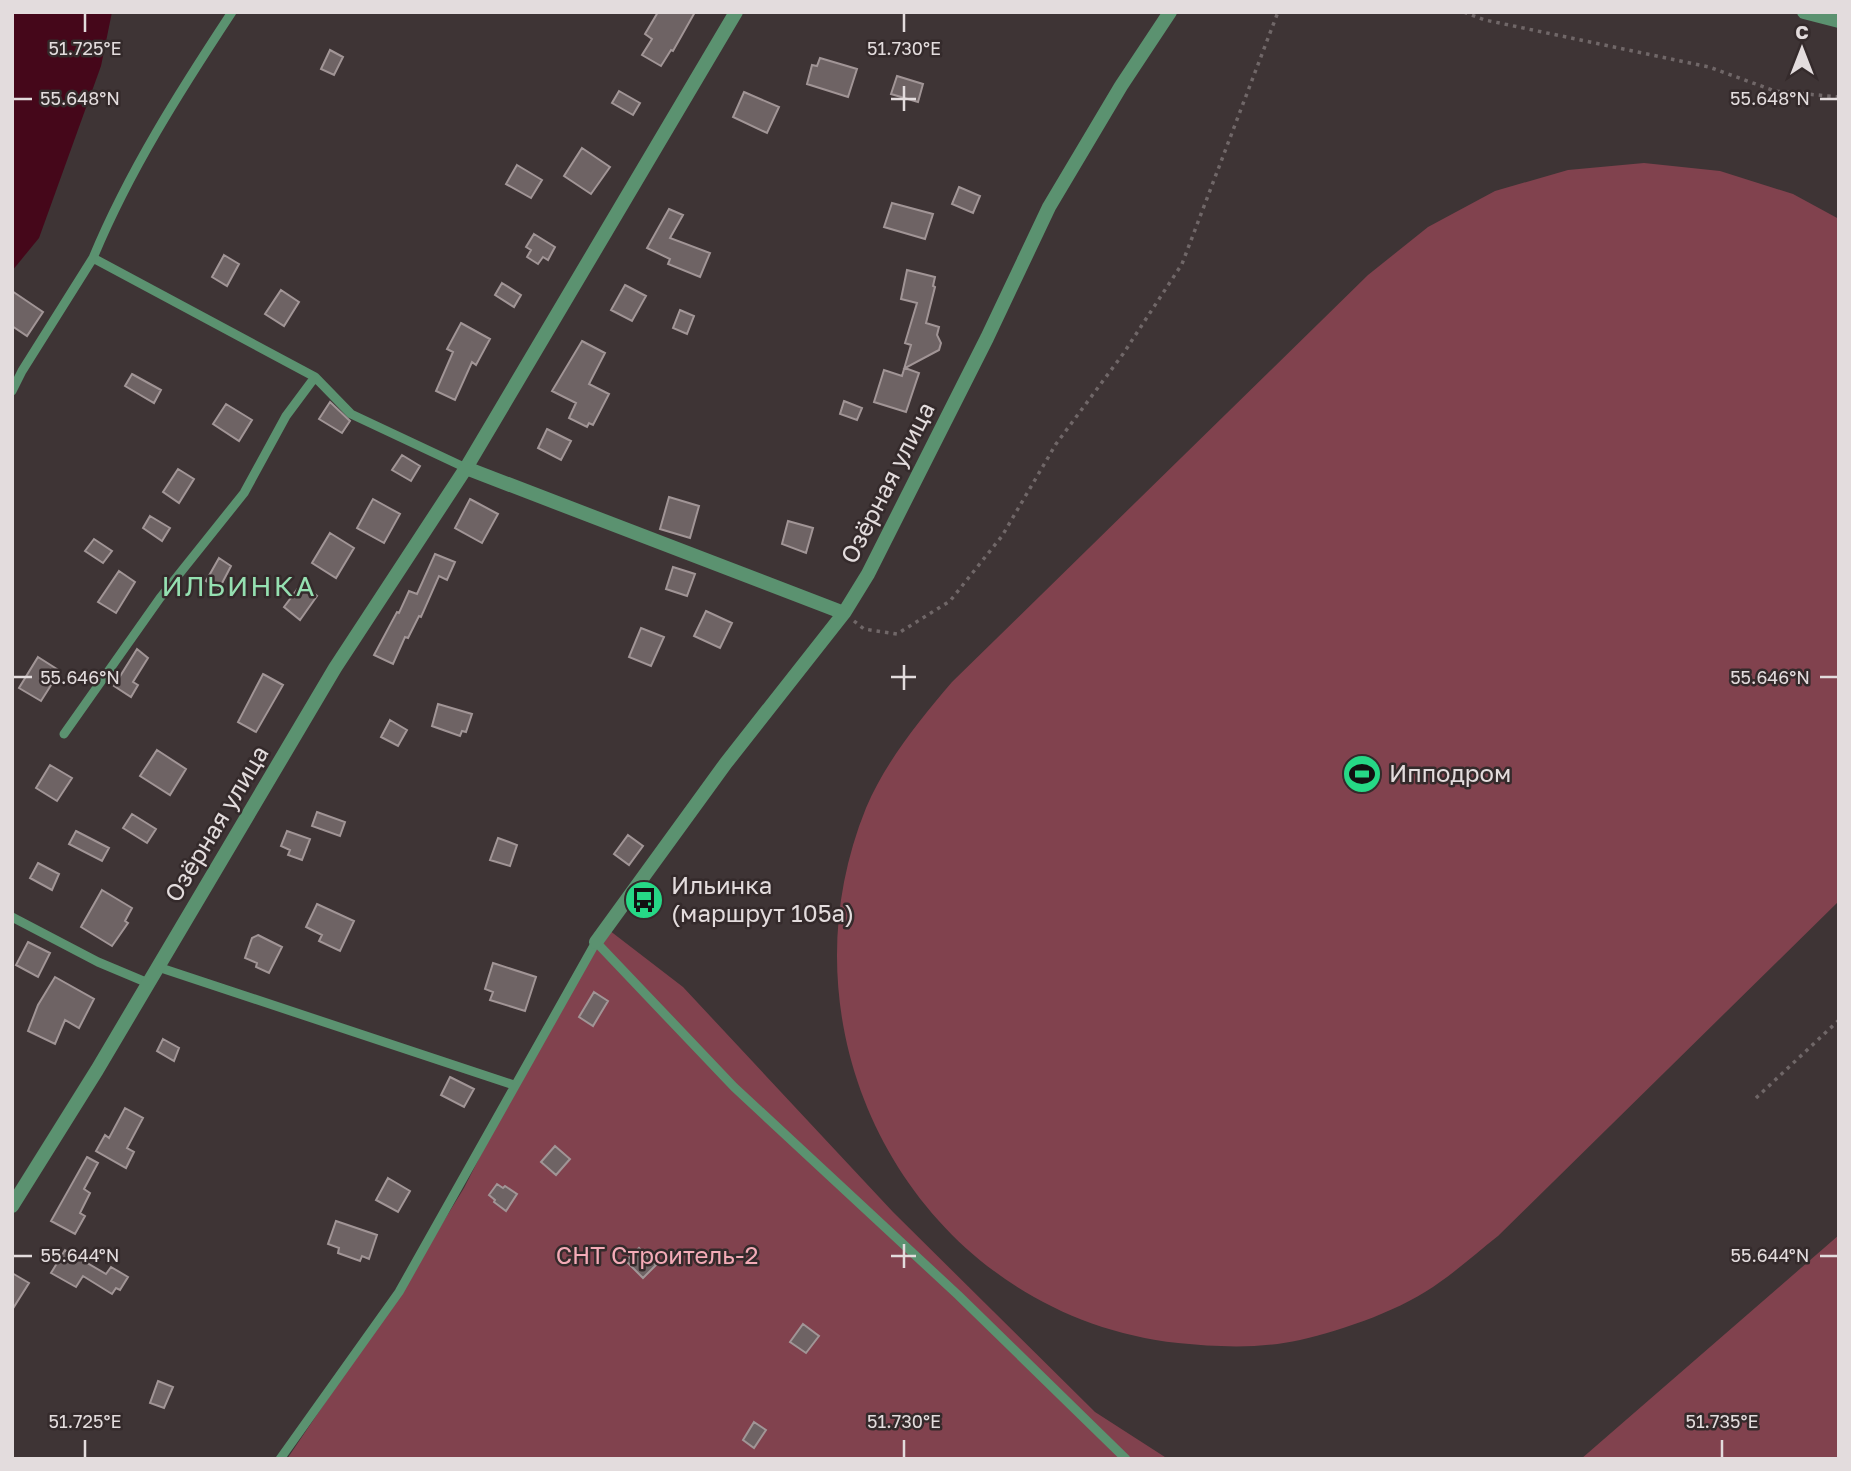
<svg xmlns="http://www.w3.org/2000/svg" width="1851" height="1471" font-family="'Golos Text',sans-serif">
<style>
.green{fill:#81424e}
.water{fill:#45071a}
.building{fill:#6e6364;stroke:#a19596;stroke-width:2}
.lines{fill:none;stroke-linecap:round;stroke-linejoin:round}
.path{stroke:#706768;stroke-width:3.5;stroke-dasharray:3.5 5;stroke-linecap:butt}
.service{stroke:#5b9270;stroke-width:9}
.minor{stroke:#5b9270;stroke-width:14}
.ticks{fill:none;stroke:#e3dcdd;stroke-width:2.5}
.labels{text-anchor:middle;stroke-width:5;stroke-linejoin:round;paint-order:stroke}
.street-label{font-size:24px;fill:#e3dcdd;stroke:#342a2b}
.poi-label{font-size:24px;fill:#e3dcdd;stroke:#342a2b;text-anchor:start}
.park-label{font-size:24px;fill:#f4abb7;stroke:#342a2b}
.quarter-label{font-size:28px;letter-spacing:2px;fill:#95e0b1;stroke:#342a2b}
.ticks-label{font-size:18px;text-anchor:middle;fill:#e3dcdd;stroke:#342a2b;stroke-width:5;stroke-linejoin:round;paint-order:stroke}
</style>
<rect width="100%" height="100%" fill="#3e3435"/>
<!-- green -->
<path class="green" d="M1644 163 1720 171 1793 194 1839 219V901L1498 1236C1479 1251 1460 1268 1440 1282 1404 1309 1344 1330 1300 1340 1260 1349 1217 1347 1178 1343 922 1315 770 1044 866 808 886 761 919 721 952 682L1368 275 1428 227 1495 191 1568 170Z
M605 927 683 987 893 1212 1095 1412 1168 1459H287L404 1286 464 1188 515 1088Z
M1839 1235V1459H1581Z"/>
<!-- water -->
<path class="water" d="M12 12H112L101 66 39 238 12 271Z"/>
<!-- building -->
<path class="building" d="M658 12H695L673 51 671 50 661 66 642 55 652 39 645 34Z
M330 50 343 57 334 75 321 69Z
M820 58 857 69 848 97 807 84 812 65 817 66Z
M897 76 923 84 918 102 891 94Z
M619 91 640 103 633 115 612 103Z
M744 92 779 107 767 133 733 117Z
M582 148 610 167 591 194 564 176Z
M517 165 542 180 531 198 506 184Z
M959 187 980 196 973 213 952 204Z
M892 203 933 214 925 239 884 227Z
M669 209 683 215 670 238 710 253 700 277 668 264 670 259 647 248Z
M534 234 555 247 548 260 543 257 538 264 527 257 531 250 526 247Z
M224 255 239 264 227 286 212 277Z
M907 270 935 277 933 286 935 287 926 323 939 327 937 335 941 343 939 350 905 368 919 373 906 412 874 402 884 370 902 376 911 345 905 343 917 303 901 299Z
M502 283 521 295 514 307 495 295Z
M625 285 646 296 632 321 611 310Z
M281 290 299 302 284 326 265 314Z
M12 291 43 312 27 336 12 326Z
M680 310 694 316 687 334 673 328Z
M461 323 490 339 476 365 472 362 455 400 436 391 453 352 447 349Z
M582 341 605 353 589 384 609 394 593 425 589 423 587 427 569 418 576 403 552 391Z
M132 374 161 390 154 403 125 386Z
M844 401 862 408 857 420 840 414Z
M330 402 350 421 342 433 319 419Z
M226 404 252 420 239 441 213 424Z
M547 429 571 441 561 460 538 448Z
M402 455 420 466 411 481 392 470Z
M178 469 194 479 179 503 163 492Z
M669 497 699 506 690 538 660 529Z
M373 499 400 514 384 543 357 528Z
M470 499 498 514 482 543 455 528Z
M150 516 170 528 162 541 143 528Z
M788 521 813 528 806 553 782 544Z
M330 533 354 548 336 578 312 563Z
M94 539 112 551 103 563 85 551Z
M435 554 455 562 447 580 439 576 421 617 419 616 408 638 405 637 393 664 374 655 397 612 399 613 409 591 417 594Z
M219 558 231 566 219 589 206 581Z
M673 567 695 574 687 596 666 589Z
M119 571 135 582 116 613 98 602Z
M302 583 317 596 300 620 284 607Z
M706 611 732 623 720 648 694 636Z
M641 628 664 637 651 666 629 657Z
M137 649 148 658 133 682 138 685 131 697 114 686Z
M38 657 60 671 41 701 19 688Z
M263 674 283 685 256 732 238 722Z
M438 704 472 714 466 732 462 731 460 736 432 726Z
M390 720 407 730 398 746 381 737Z
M157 750 186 769 170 795 140 776Z
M50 765 72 778 57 801 36 788Z
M317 812 345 822 340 836 312 826Z
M132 814 156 829 147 843 123 828Z
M76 831 109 848 102 861 69 844Z
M287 831 310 839 302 860 288 855 290 850 281 846Z
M628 835 643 846 629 865 614 854Z
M498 838 517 845 510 866 490 860Z
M38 863 59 874 52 890 30 878Z
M102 890 132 908 125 921 128 923 112 946 81 927Z
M317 904 354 921 340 951 319 941 322 935 306 927Z
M258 935 282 947 269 973 256 967 257 963 245 958 252 938Z
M28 942 50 953 38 977 16 965Z
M493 963 536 977 525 1011 490 1000 493 992 485 989Z
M55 977 94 999 79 1028 65 1020 55 1044 28 1031 38 1005Z
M594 992 608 1001 593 1026 579 1017Z
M163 1039 179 1048 174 1061 157 1051Z
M450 1077 474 1089 464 1107 441 1095Z
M125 1108 143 1118 127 1148 134 1152 126 1168 96 1151 105 1135 109 1138Z
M555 1146 570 1159 556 1175 541 1162Z
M87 1157 98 1163 84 1189 90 1193 80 1213 85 1216 75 1234 51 1221Z
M388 1178 410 1191 398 1212 376 1200Z
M497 1184 503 1188 505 1186 517 1194 506 1211 494 1202 495 1200 489 1195Z
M336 1221 377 1235 369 1259 362 1256 360 1261 338 1253 339 1248 328 1244Z
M639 1248 656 1265 643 1278 626 1261Z
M65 1250 106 1274 111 1267 128 1277 120 1290 116 1288 112 1294 83 1276 76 1287 51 1273Z
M12 1273 29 1283 12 1310Z
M803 1324 819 1336 806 1353 790 1342Z
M158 1381 173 1387 164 1408 150 1403Z
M754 1422 766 1430 754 1448 743 1440Z"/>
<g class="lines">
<!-- path -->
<path class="path" d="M1464 12 1485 20 1709 67 1775 91 1839 97
M854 621 864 629 897 634 950 601 1002 536 1056 444 1123 354 1182 264 1278 12
M1756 1098 1839 1020"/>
<!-- service -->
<path class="service" d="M232 12C180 91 129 171 93 258L315 377
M12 391 22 371 93 258
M64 734 160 598 244 493 286 416 315 377 351 414 466 468
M12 917 98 962 148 983
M158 967 514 1085
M280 1459 399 1292 596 942 734 1087 958 1295 1126 1459"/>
<!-- minor -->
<path class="minor" d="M1804 12 1839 21
M466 468 844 613
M596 942 726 763 844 613 868 574 987 338 1049 207 1121 86 1170 12
M12 1206 97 1070 335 668 466 468 736 12"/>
</g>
<!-- ticks -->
<path class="ticks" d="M85 14V32M904 14V32M904 86V111M14 99H32M891 99H916M1820 99H1837M904 665V690M14 677H32M891 677H916M1820 677H1837M904 1244V1268M14 1256H32M891 1256H916M1820 1256H1837M85 1440V1457M904 1440V1457M1722 1440V1457"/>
<!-- icons -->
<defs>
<symbol id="stadium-disc" viewBox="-11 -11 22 22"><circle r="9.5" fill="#26d886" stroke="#342a2b"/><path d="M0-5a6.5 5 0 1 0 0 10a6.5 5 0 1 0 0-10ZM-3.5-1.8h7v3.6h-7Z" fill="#111"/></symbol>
<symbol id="bus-disc" viewBox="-11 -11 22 22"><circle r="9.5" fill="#26d886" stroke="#342a2b"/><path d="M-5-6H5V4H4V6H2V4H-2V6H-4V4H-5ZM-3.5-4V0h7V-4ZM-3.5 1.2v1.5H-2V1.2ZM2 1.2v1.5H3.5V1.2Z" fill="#111"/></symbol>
</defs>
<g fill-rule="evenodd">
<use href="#stadium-disc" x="1340" y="752" width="44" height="44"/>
<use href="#bus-disc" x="622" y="878" width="44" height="44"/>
</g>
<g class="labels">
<!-- street labels -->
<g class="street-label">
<text transform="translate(888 483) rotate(-63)" y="8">Озёрная улица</text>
<text transform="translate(217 824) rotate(-59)" y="8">Озёрная улица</text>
</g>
<!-- poi labels -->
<g class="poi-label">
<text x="1389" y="782">Ипподром</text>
<text x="671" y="894">Ильинка<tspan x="671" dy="28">(маршрут 105а)</tspan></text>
</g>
<!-- park labels -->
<g class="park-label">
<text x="657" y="1264">СНТ Строитель-2</text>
</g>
<!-- quarter labels -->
<g class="quarter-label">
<text x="239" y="596">ИЛЬИНКА</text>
</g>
</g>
<g class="ticks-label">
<text x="85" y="55">51.725°E</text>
<text x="904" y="55">51.730°E</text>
<text x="80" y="105">55.648°N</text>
<text x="1770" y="105">55.648°N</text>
<text x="80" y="684">55.646°N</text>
<text x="1770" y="684">55.646°N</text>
<text x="80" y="1262">55.644°N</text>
<text x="1770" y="1262">55.644°N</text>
<text x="85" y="1428">51.725°E</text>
<text x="904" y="1428">51.730°E</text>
<text x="1722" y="1428">51.735°E</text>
</g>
<!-- border -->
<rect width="1851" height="1471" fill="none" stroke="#e3dcdd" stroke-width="28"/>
<!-- north arrow -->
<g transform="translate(1802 49)" stroke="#342a2b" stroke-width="5" paint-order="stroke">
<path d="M0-5L12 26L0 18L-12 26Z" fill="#e3dcdd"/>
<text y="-10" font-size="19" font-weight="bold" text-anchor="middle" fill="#e3dcdd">С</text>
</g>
</svg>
